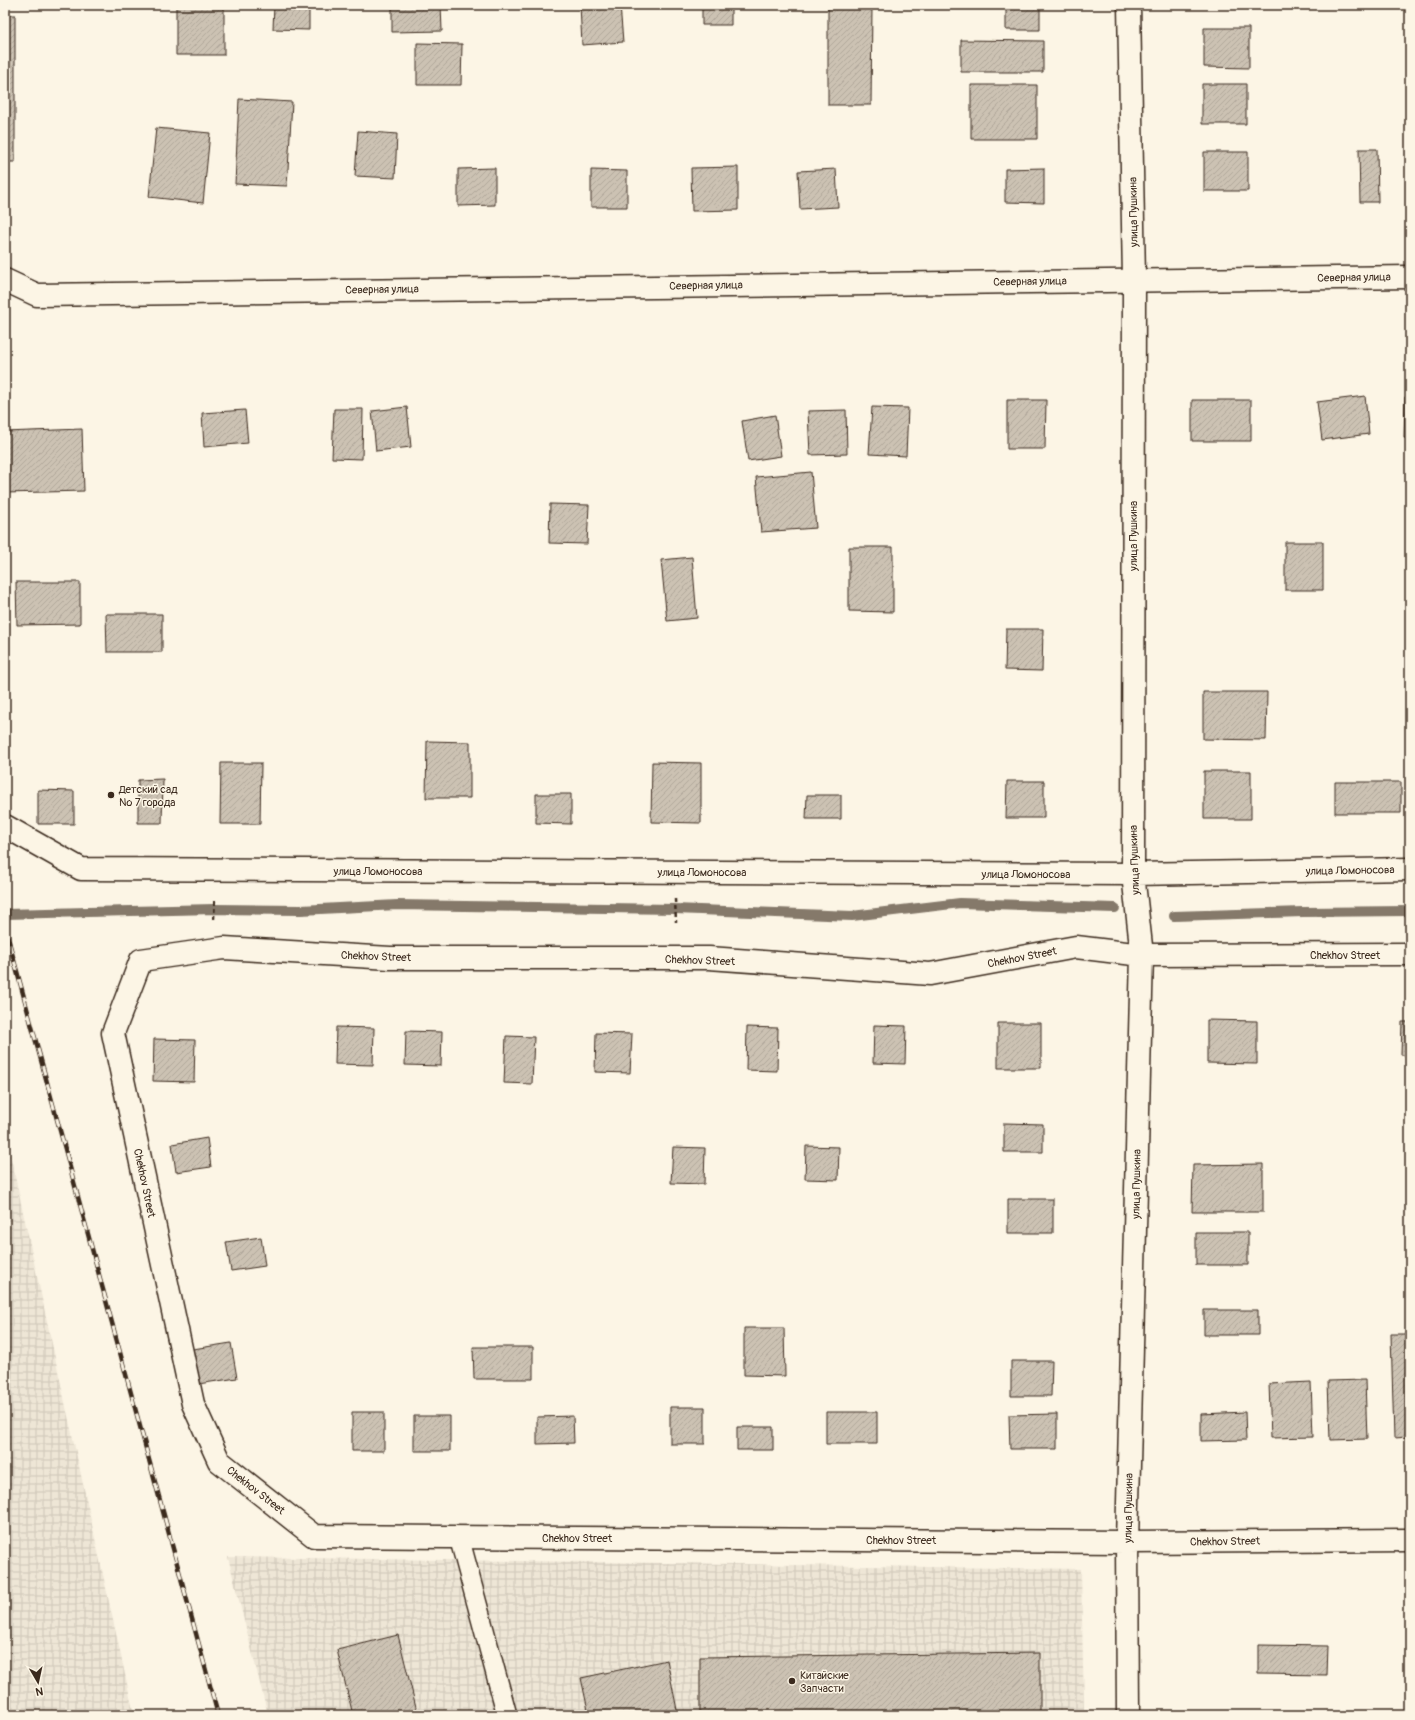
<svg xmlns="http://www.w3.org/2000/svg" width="1415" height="1720" font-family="Pangolin,sans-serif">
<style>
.industrial{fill:url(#industrial-grid)}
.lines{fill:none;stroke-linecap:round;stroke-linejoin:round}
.stream{stroke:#85796b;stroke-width:10}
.building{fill:url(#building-hatch);stroke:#3b2a1e}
.lane-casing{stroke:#3b2a1e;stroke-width:22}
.street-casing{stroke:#3b2a1e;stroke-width:25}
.secondary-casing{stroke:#3b2a1e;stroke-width:25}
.path{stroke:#3b2a1e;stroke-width:2.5;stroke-dasharray:4 3;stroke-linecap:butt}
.lane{stroke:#fcf5e5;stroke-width:19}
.street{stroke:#fcf5e5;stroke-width:22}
.secondary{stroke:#fcf5e5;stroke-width:22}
.rail-casing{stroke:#3b2a1e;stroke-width:4.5}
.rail{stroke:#fcf5e5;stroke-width:3;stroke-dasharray:9;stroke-linecap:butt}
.poi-dot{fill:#3b2a1e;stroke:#fcf5e5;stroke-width:1.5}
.labels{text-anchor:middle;stroke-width:3;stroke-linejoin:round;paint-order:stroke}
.street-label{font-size:11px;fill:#3b2a1e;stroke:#fcf5e5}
.poi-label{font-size:11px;fill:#3b2a1e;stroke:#fcf5e5;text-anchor:start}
</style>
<defs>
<pattern id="industrial-grid" width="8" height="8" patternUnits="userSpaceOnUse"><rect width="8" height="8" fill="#eee6d6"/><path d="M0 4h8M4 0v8" fill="none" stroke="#cdc5b7"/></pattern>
<pattern id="building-hatch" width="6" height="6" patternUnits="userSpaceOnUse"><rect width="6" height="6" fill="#ccc2b3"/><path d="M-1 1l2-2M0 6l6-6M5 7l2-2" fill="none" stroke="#b0a79a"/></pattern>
</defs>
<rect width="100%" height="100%" fill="#fcf5e5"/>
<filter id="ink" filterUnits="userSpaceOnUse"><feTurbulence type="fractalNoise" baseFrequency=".025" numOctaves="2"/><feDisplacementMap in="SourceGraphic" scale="8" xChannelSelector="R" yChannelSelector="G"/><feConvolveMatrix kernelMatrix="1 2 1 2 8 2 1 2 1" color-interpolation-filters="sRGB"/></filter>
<g filter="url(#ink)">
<!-- industrial -->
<path class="industrial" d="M5 1131 134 1715H5Z
M228 1557 1081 1569 1084 1715H268Z"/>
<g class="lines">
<!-- stream -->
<path class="stream" d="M5 914 214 909 301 910 397 905 675 909 852 916 960 903 1115 908
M1174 916 1303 912 1410 911"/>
</g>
<!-- building -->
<path class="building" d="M176 5H224V55H176Z
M274 5H309V30L273 29Z
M392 5H441L442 31 392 32Z
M580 5H620L623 42 582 45Z
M702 5H731V25H702Z
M828 5H872L871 105H828Z
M1006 5H1040V30H1006Z
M5 15H15V162H5Z
M1204 28H1249V68L1204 67Z
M961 40 1043 41V72H961Z
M417 43 462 44 461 85H417Z
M1202 84H1246V124H1202Z
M971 85H1037V139H971Z
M239 99 292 102 287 186 235 184Z
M156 128 210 133 203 203 149 197Z
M358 131 397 134 395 178 355 176Z
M1359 149H1377L1378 202H1360Z
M1204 152H1248V191H1204Z
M738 167V210L692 211 691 168Z
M495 168V205L458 206V169Z
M1044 168V203L1005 202V169Z
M836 169 838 207 800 209 798 171Z
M591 170 627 171V207H591Z
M1365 396 1369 434 1322 440 1317 402Z
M1405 397H1410V438H1404Z
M1007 400H1046L1045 449H1007Z
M1192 400H1251V441H1192Z
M407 407 411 447 376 451 372 411Z
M872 407 908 408 906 456 869 454Z
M334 409H363L362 459 332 458Z
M245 410 248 443 204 447 202 413Z
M846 410 847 454 810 455 808 411Z
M775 415 781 456 748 461 742 421Z
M82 429 84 491 5 493V432Z
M811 472 816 528 761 532 756 477Z
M550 504 589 505 587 544 549 543Z
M1285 542H1323V590H1285Z
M849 547H893V612L849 611Z
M692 557 697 618 667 621 661 560Z
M16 582H80V624L17 625Z
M106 614H162V652H107Z
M1006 629H1043L1042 671 1005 670Z
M1203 692H1267L1266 740 1203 739Z
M427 741 470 742V798H426Z
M652 762 701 763V823L651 822Z
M221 763H261L260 824H220Z
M1204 771H1251V819H1204Z
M163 779 162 823H138V780Z
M1007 781H1044V818H1006Z
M1335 782H1401V813H1335Z
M38 790 74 791V824H38Z
M536 794H571V824L536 823Z
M807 795H841V819H806Z
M1207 1020 1257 1021V1064L1207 1063Z
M1402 1022H1410V1056L1401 1055Z
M998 1023H1041V1068H998Z
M874 1025 906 1026 905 1064 873 1063Z
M336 1027 374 1028 373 1065 335 1064Z
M747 1027 778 1028 777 1071 746 1070Z
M406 1031 442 1032 441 1066 405 1065Z
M596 1033 632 1034 630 1073 595 1072Z
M506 1036 534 1037 532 1084 504 1083Z
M154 1039 195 1040 194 1082 153 1081Z
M1004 1123 1043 1124V1152H1004Z
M207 1138 211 1167 176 1172 172 1144Z
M806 1146 839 1147 838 1180 805 1179Z
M673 1147 705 1148 704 1184 671 1183Z
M1263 1164V1212H1192L1193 1165Z
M1008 1199H1053V1233H1008Z
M1196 1232H1248V1265H1196Z
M261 1237 265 1266 231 1271 226 1242Z
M1407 1249H1410V1290H1408Z
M1204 1310H1258V1335H1204Z
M744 1328H784L785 1376 744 1375Z
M1391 1334H1410V1437L1394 1438Z
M231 1343 237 1378 198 1384 193 1349Z
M473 1347H533V1379H474Z
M1011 1361H1052L1051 1396H1011Z
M1365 1380 1367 1439 1330 1440 1328 1381Z
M1311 1382 1313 1437 1271 1438 1269 1384Z
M670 1407H705V1444H670Z
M352 1412H384V1451H352Z
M826 1412H877V1444H826Z
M1245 1412 1246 1440 1201 1441V1414Z
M1057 1414V1449H1010L1009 1415Z
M414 1416H450V1451H414Z
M573 1416 574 1443 537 1444V1417Z
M737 1427H773V1450H737Z
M398 1635 418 1715H353L337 1650Z
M1258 1645 1328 1646 1327 1675 1258 1674Z
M1040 1653V1715H700V1657Z
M667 1660 678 1715H589L581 1678Z"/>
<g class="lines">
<defs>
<path id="lane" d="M459 1537 507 1715"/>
<path id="street" d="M5 826 81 869 1133 874 1410 869
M1410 954 1142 955 1076 947 930 974 709 958H390L224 948 141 960 113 1033 193 1404 219 1461 314 1536 1127 1542 1410 1540
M1128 1715 1127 1542 1142 955 1133 874 1134 279 1129 5"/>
<path id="secondary" d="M5 280 37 295 1410 277"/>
</defs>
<!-- lane casing -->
<use href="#lane" class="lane-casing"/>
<!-- street casing -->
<use href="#street" class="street-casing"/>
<!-- secondary casing -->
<use href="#secondary" class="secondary-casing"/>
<!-- path -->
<path class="path" d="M675 899 676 922
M214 919 215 898"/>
<!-- lane -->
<use href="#lane" class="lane"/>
<!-- street -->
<use href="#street" class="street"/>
<!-- secondary -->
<use href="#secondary" class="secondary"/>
<defs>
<path id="rail" d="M5 927 218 1715"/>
</defs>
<!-- rail casing -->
<use href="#rail" class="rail-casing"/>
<!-- rail -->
<use href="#rail" class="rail"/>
</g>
</g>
<!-- markers -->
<g class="poi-dot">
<circle cx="111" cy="795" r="4"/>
<circle cx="792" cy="1681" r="4"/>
</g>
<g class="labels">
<!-- street labels -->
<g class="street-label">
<text transform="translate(1133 212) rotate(-91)" y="4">улица Пушкина</text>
<text transform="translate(1354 277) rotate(-1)" y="4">Северная улица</text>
<text transform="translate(1030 281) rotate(-1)" y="4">Северная улица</text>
<text transform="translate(706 285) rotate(-1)" y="4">Северная улица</text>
<text transform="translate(382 289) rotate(-1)" y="4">Северная улица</text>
<text transform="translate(1133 536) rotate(-90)" y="4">улица Пушкина</text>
<text transform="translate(1134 860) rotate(-92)" y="4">улица Пушкина</text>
<text transform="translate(1350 870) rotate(-1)" y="4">улица Ломоносова</text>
<text x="378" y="875">улица Ломоносова</text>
<text x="702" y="876">улица Ломоносова</text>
<text x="1026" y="878">улица Ломоносова</text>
<text x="1345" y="959">Chekhov Street</text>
<text transform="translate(376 956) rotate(2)" y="4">Chekhov Street</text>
<text transform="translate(1022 957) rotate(-11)" y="4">Chekhov Street</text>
<text transform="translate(700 960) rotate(2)" y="4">Chekhov Street</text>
<text transform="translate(145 1183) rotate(78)" y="4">Chekhov Street</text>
<text transform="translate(1136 1184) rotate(-89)" y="4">улица Пушкина</text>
<text transform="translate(256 1490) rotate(38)" y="4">Chekhov Street</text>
<text transform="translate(1128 1508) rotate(-89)" y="4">улица Пушкина</text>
<text x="577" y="1542">Chekhov Street</text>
<text x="901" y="1544">Chekhov Street</text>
<text transform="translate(1225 1541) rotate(-1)" y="4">Chekhov Street</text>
</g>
<!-- poi labels -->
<g class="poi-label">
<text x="119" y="793">Детский сад<tspan x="119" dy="13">№ 7 города</tspan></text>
<text x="800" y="1679">Китайские<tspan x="800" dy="13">Запчасти</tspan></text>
</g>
</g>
<!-- margin -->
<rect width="1415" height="1720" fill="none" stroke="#fcf5e5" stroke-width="20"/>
<rect x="10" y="10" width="1395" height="1700" fill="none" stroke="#3b2a1e" stroke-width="1.5" filter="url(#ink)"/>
<!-- north arrow -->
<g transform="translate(38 1682) rotate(171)" stroke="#fcf5e5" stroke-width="3" paint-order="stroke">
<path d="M0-3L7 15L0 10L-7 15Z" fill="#3b2a1e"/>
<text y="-6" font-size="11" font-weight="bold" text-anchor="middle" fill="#3b2a1e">N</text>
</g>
</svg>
